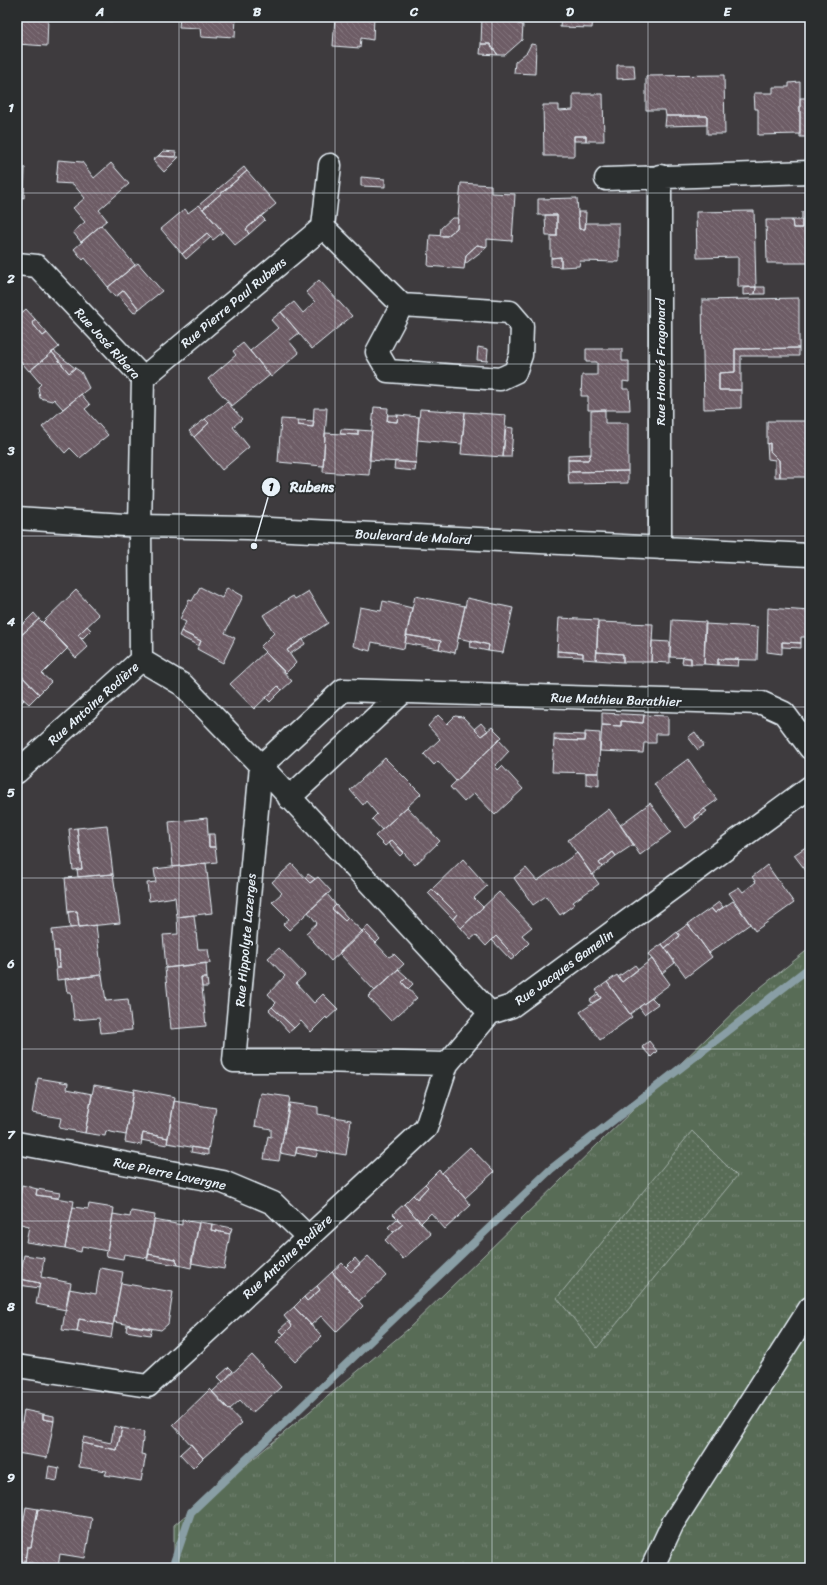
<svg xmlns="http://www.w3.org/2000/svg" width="827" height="1585" font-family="Sriracha,sans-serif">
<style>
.grass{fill:url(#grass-tufts);stroke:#a0aea7}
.park{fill:url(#park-dots);stroke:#a0aea7}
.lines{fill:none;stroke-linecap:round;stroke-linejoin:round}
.stream{stroke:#899ea5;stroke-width:8}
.building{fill:url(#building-back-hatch);stroke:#e8f1f8}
.minor-casing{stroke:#e8f1f8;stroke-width:25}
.major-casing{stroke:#e8f1f8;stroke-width:25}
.minor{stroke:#2a2d2e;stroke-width:22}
.major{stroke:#2a2d2e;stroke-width:22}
.grid{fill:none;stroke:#e8f1f8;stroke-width:1;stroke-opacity:0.55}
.labels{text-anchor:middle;stroke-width:4;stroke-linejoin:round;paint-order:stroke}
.street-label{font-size:13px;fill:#e8f1f8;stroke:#2a2d2e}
.leader{fill:none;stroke:#e8f1f8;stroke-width:1.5}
.callout-dot{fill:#e8f1f8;stroke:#2a2d2e;stroke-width:1.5}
.mark-label{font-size:12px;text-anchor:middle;font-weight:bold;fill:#111}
.callout-label{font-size:14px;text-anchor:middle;font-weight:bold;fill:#e8f1f8;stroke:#2a2d2e;stroke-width:4;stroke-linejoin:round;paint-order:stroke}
.neatline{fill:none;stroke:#e8f1f8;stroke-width:1.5}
.grid-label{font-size:13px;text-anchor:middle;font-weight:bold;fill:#e8f1f8}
</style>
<defs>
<pattern id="grass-tufts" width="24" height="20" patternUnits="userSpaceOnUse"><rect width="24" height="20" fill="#596c56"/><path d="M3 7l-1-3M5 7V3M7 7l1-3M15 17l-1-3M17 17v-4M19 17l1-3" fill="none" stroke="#71816f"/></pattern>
<pattern id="park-dots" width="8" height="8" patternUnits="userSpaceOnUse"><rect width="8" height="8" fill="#596c56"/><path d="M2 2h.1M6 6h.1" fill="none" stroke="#71816f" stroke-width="1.8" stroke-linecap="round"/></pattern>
<pattern id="building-back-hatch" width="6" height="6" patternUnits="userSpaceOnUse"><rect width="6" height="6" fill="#6d5c65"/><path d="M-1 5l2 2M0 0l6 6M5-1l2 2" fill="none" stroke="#82747c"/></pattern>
</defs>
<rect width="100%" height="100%" fill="#3e3b3e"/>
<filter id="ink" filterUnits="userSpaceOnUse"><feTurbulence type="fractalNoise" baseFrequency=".025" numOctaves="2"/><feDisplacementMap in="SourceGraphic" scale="8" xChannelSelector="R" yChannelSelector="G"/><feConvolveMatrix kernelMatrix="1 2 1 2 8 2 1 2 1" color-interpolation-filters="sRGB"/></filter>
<g filter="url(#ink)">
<!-- grass -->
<path class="grass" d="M810 948V1568H174V1525L407 1330 751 995Z"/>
<!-- park -->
<path class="park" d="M692 1131 737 1176 597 1348 557 1298Z"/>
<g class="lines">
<!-- stream -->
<path class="stream" d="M172 1568 191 1512 551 1169 810 967"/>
</g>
<!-- building -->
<path class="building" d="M17 17H48L47 46 17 44Z
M92 17H131L130 22 92 20Z
M180 17H236L235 37 218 36V38L201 37 200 28 179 27Z
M335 17H374L373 40 361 38 360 48 333 46Z
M482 17H519L518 24 523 25 522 40 505 55H498L490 44H481Z
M561 17H593L592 28 560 27Z
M481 44H490L498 55 480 54Z
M531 44 536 45 535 74 514 73 515 62 527 52Z
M617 65H634L635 78 617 79Z
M724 75 725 134H707V116H666L665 110H646V76Z
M800 82V134L758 135V109H755L754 93H773V87H789V83Z
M573 94H603L604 141H586V136H574V156H544L543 105H559V111L573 110Z
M800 98H810V137H800Z
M666 116H707V125L665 126Z
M574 136H586V141H574Z
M163 151 176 152 175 157 158 156Z
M158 156 175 157H179L164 172 153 160Z
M58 160 82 162 94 178 111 163 129 184 99 210 107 220 81 242 73 232 85 222 73 208 85 198 73 184 56 183Z
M17 167 25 168 24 198 21 197 20 217H17Z
M244 167 247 171 203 209 199 205Z
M247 171 276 204 246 229 249 234 235 245 203 209Z
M361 177 385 179V187L361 186Z
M461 183 491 185V193L515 194 512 241 487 239V247L477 245 466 255 464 269 428 266 430 235 447 236 457 228Z
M577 198 579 229H585L586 223H619V262L580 261 579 266 561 267V257L551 258V236H557V215H538V199Z
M199 205 223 232 213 240 207 233 182 254 161 229 185 209 188 213Z
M754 211 756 287H738V257L697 258 696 212Z
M810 211V271V263H767L766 220H792L793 228H802V212Z
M578 212H586L585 229H579Z
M545 215H557V236H546Z
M261 216 265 220 249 234 246 229Z
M452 218H458L457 228 447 236H440L441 228Z
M792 220H802V228H793Z
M101 225 135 265 108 287 85 258 83 260 74 249Z
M207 233 211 237 186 259 182 254Z
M477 245 487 247 465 264 466 255Z
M561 257V267L551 266V258Z
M138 263 162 291 139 309 124 290 115 297 107 288Z
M319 280 352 316 312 349 281 312 294 302 303 313 315 302 306 292Z
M756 287 755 294 743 295V288Z
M756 287H765V294H755Z
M124 290 139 309 134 313 118 295Z
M799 298V348L735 349V372L719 373V390H741V408L704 409 702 300Z
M26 309 35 319 32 323 43 336 47 333 59 347 29 371 17 357V317Z
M281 312 299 333 289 341 299 353 271 377 250 351 278 328 271 320Z
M35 319 47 333 43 336 32 323Z
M243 343 270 375 232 406 208 379 236 355 233 351Z
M478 347 488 349 487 361 477 360Z
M799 348V356H741V390H719V373L735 372V349Z
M586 349H622V361H629V382L623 381V389H629L630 410H588V396H581L582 375H597V362H586Z
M54 351 75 368 69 373 52 352Z
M52 352 69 373 75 368 81 372 89 388 63 409 54 399 52 401 40 398 38 387 41 384 30 371Z
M81 394 90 405 85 409 108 435 80 458 70 448 65 453 42 427Z
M227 402 242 419 233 427 249 447 222 470 194 437 209 423 205 419Z
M374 407 388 408 387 421 397 422 398 415 419 417 416 463 369 460Z
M314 408H327L323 466 278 462 281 419 298 420V425L313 427Z
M420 409 465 412 462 444 417 440Z
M605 410V423H628V471L568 472V460H588L591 454V411Z
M465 412 506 415 503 457 461 454Z
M388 415H398L397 422 387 421Z
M205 419 209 423 194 437 189 431Z
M298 420 314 421 313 427 298 425Z
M767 421H810V475L809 477H780L779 460 770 451V443L767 444Z
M506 427 513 428 511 457H503Z
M341 429 358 430V435L340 434Z
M358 430 372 431 369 475 323 472 325 433 358 435Z
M770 443V451L779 460 780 477H775V460L768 459 767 444Z
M591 454 588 460H568V455Z
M395 461 416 463 415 471 394 469Z
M628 471V483L569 484 568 472Z
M200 587 222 598 227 587 243 596 225 633 235 638 223 663 197 649 201 641 181 631 186 622 180 619 189 600 192 601Z
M76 590 99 615 78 635 88 647 76 658 43 622Z
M308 591 328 623 287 650 296 663 286 673 260 647 274 633 263 615 293 596 295 599Z
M415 596 465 606 455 653 439 649 441 641 406 635Z
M467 598 513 608 503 653 488 651 489 645 458 638Z
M383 601 412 608 404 649 372 642 370 651 353 646 360 607 381 611Z
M768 608 810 611V637H801V643L782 642V654L767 652Z
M34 613 39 619 17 639V630Z
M559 618 598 620 596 660 583 659V653L557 651Z
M39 619 68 648 42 674 51 682 39 694 17 671V639Z
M672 620 706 622 704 664H691V658L670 657Z
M598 622 653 624 651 662H623V654L597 652Z
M705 624 758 627 757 660 718 659V665L704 664Z
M87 626 91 630 82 639 78 635Z
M181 631 201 641 199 646 179 636Z
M406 635 441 641 439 649 405 643Z
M303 639 305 644 290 654 287 650Z
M471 640 489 645 488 651 470 647Z
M652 641 670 642V663L651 662Z
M782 642 801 643V648L782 647Z
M557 651 583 653V657L557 656Z
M265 652 292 681 282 690 278 686 254 709 230 684Z
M597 652 623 654V662L596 660Z
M683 657 691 658V664L682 663Z
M718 659H739L738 666 718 665Z
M17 671 39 694 29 704 20 696 17 699Z
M278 686 282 690 270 702 266 698Z
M20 696 24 700 17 707V699Z
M602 713 644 715 643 723 621 721V726L602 725Z
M438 715 447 724 455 716 463 717 481 736 492 727 502 737 456 781 438 761 434 765 424 754 440 739 428 726Z
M644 715 668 716V734H656V743H644L643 753 600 751 602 725 621 726V721L643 723Z
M481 723 488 731 481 736 474 729Z
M585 732 600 733 599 773 552 772 554 740 585 741Z
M695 732 704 745 698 750 688 737Z
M554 734 586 735 585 741 554 740Z
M499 740 509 751 495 766 498 770 502 766 523 789 495 815 474 793 464 802 450 787Z
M385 758 421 794 382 830 372 819 377 814 366 801 363 805 350 790Z
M688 759 717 800 694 816 696 820 686 828 654 784Z
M586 773H599V786L586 784Z
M650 803 671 832 640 855 620 825Z
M407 807 440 841 415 865 392 840 385 846 375 836Z
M609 809 634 844 616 856 613 852 599 863 602 867 592 875 568 840Z
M704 809 707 811 696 820 694 816Z
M207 818 209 847H215L217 862 173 867 169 822Z
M107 825 113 874 78 877 77 869H82L77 828Z
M77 828 82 869 73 870 69 829Z
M209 834H214L215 847H209Z
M392 840 404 852 400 856 388 843Z
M810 844V876L794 855Z
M613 852 616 856 602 867 599 863Z
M577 853 599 884 573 902 575 904 560 915 546 896 533 905 514 878 526 868 537 881Z
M463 859 487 886 474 898 483 907 461 928 453 919 457 914 432 889Z
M206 863 212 913 177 917 175 897 149 901 147 883 156 882 154 869Z
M292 864 310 883 318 877 331 891 289 930 283 924 289 919 272 902 282 893 272 882Z
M767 865 794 903 755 931 729 893 739 887 743 892 756 882 752 877Z
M113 874 120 923 79 927 77 911 68 912 65 878Z
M308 874 315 879 310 883 305 878Z
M432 889 457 914 453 919 428 893Z
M499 892 532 927 522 935 529 943 515 957 496 936 486 946 476 935 471 939 461 928Z
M327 894 336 905 332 909 345 921 348 918 363 932 331 961 306 933 317 923 308 912Z
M733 901 750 924 709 953 688 924 711 908 715 913Z
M719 902 723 907 715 913 711 908Z
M336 905 348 918 345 921 332 909Z
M77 911 79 927 70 928 68 912Z
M194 915 198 949H208L210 963 166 968 163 935 178 934 177 917Z
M688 924 712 957 686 977 665 948 680 936 677 932Z
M96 925 102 975 57 980 56 968H60L59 951H54L52 930Z
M368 926 380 939 376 943 363 930Z
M363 930 389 957 394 954 404 964 375 991 339 953Z
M677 932 680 936 665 948 662 944Z
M496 936 515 957 511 960 492 940Z
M662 944 675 963 662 973 648 954Z
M279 948 305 975 296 983 314 1003 323 994 338 1009 327 1019 326 1017 311 1032 301 1021 294 1028 272 1007 276 1003 268 994 285 976 268 958Z
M54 951H59L60 968H56Z
M652 959 670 984 630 1014 607 982 617 975 622 982Z
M206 963 207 978H201L206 1026 171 1029 165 968Z
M635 965 638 969 622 982 618 977Z
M398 969 407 977 402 982 417 998 391 1021 368 997Z
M102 975 106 1001 128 999 132 1030 101 1033 99 1018 74 1020 71 992H67L65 979Z
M407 977 413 984 408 989 402 982Z
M201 978H207L208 987H202Z
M607 982 632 1017 600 1040 580 1012 601 998 596 990Z
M598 994 601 998 592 1003 590 1000Z
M652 998 658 1004 644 1014 639 1007Z
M272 1007 294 1028 289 1032 269 1010Z
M649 1041 657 1051 651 1057 642 1047Z
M38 1078 68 1083 67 1089 92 1094 85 1133 59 1128 61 1118 32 1113Z
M94 1085 134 1092 126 1135 106 1131 105 1136 85 1133Z
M134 1089 175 1097 168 1138 143 1133 141 1145 125 1142Z
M261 1093 290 1097 279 1161 264 1159 268 1136 271 1137V1129L255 1126Z
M174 1101 216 1108 208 1150 167 1143Z
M290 1103 318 1107V1114L351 1120 346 1155 297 1147 295 1156 280 1153Z
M143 1133 168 1138 167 1145 141 1140Z
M192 1147 208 1150V1155L191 1152Z
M297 1147 318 1150 316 1157 296 1153Z
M470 1147 494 1172 465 1198 442 1173Z
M439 1170 471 1205 445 1229 431 1213 421 1223 404 1204 413 1195 417 1199 428 1187 425 1184Z
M425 1184 428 1187 417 1199 413 1195Z
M22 1185 37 1189 36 1195 74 1201 65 1248 26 1242 29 1226 17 1223V1213Z
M37 1189 60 1193 58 1198 36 1195Z
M89 1204 114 1208 107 1251 82 1246 81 1252 65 1248 73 1207 88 1209Z
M404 1204 431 1234 403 1259 385 1240 403 1224 393 1214Z
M131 1211 155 1215 148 1258 124 1254 123 1259 106 1256 113 1214 130 1217Z
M397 1219 403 1224 393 1232 388 1227Z
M154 1220 182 1225V1220L199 1223 191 1268 178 1265 176 1259 148 1254Z
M199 1222 212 1224 211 1230 230 1234 224 1269 191 1263Z
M212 1224 232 1228 230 1234 211 1230Z
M148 1254 176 1259 178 1265 147 1260Z
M24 1255 44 1258 41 1277 71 1283 66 1310 36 1304 40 1283 20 1279Z
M368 1256 386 1276 359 1301 332 1272 342 1263 351 1272Z
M355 1258 360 1264 351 1272 346 1267Z
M100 1268 123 1272 113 1325 79 1319 77 1332 62 1330 69 1289 96 1294Z
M17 1272H21L17 1298Z
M332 1272 363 1306 336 1332 321 1316 311 1325 294 1307 304 1297 307 1301 320 1290 317 1286Z
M20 1279 40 1283 39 1288 19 1285Z
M121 1283 173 1292 168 1324 161 1330 114 1322Z
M317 1286 320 1290 307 1301 304 1297Z
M294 1307 322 1336 295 1362 276 1342 292 1326 284 1316Z
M79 1319 113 1325 111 1338 77 1332Z
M289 1321 292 1326 284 1334 279 1330Z
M127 1325 152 1329 150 1335 126 1331Z
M252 1355 281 1387 252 1413 240 1400 229 1410 212 1392Z
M229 1367 233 1371 223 1382 218 1377Z
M210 1389 242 1423 203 1458 173 1425Z
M24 1410 43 1414V1419L54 1421 47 1458 17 1453Z
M43 1414 54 1416V1421L43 1419Z
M114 1426 122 1428 117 1450 82 1443 84 1437 111 1443Z
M122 1428 144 1432 141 1454 146 1455 141 1481 105 1475 107 1471 79 1467 82 1443 117 1450Z
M191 1444 203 1458 193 1468 180 1454Z
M49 1466 59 1468 57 1481 47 1479Z
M26 1507 38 1509 31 1547H27L25 1562 17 1559Z
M38 1509 92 1518 85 1558 60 1554 58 1567 25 1562 27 1547H31Z"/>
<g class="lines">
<defs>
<path id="minor" d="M660 176V548
M606 179 810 172
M323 227 402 305 377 352 388 371 500 379 515 372 521 355 522 326 510 312 402 305
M17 264 37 266 143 378 140 526 141 660 17 772
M143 378 323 227 330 165
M17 518 140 526 248 528 810 555
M141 660 183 685 261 766 234 1061H316L447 1064
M810 748 784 713 762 703 343 690 261 766 490 1013 512 1006 810 787
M289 798 403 692
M17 1143 223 1182 273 1203 308 1237
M17 1366 148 1386 426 1128 447 1064 490 1013"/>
<path id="major" d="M652 1568 673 1523 810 1308"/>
</defs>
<!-- minor casing -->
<use href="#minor" class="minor-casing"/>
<!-- major casing -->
<use href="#major" class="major-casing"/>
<!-- minor -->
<use href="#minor" class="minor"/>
<!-- major -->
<use href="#major" class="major"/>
</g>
</g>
<!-- grid -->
<path class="grid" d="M179 17V1568M335 17V1568M492 17V1568M648 17V1568M17 193H810M17 364H810M17 536H810M17 707H810M17 878H810M17 1049H810M17 1221H810M17 1392H810"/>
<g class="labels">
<!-- street labels -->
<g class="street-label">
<text transform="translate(233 302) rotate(-40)" y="5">Rue Pierre Paul Rubens</text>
<text transform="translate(108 343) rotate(48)" y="5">Rue José Ribera</text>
<text transform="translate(660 362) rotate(-90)" y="5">Rue Honoré Fragonard</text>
<text transform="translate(413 536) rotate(3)" y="5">Boulevard de Malard</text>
<text transform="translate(616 699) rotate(2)" y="5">Rue Mathieu Barathier</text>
<text transform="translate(93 703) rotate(-42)" y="5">Rue Antoine Rodière</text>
<text transform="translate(245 940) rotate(-85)" y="5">Rue Hippolyte Lazerges</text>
<text transform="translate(564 967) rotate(-36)" y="5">Rue Jacques Gamelin</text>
<text transform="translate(170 1173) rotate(12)" y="5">Rue Pierre Lavergne</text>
<text transform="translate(287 1256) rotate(-43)" y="5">Rue Antoine Rodière</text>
</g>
</g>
<!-- callouts -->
<path class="leader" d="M254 546L271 487"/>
<g class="callout-dot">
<circle cx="254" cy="546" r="4"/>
<circle cx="271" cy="487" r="10"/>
</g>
<g class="mark-label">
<text x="271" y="491">1</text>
</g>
<g class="callout-label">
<text x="312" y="492">Rubens</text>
</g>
<!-- margin -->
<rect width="827" height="1585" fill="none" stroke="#2a2d2e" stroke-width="44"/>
<rect x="22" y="22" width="783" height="1541" class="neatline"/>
<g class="grid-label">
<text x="100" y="16">A</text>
<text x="257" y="16">B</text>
<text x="414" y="16">C</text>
<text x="570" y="16">D</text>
<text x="727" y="16">E</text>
<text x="11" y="112">1</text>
<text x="11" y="283">2</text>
<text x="11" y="455">3</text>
<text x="11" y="626">4</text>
<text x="11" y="797">5</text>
<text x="11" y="968">6</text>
<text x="11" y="1139">7</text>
<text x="11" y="1311">8</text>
<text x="11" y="1482">9</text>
</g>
</svg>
